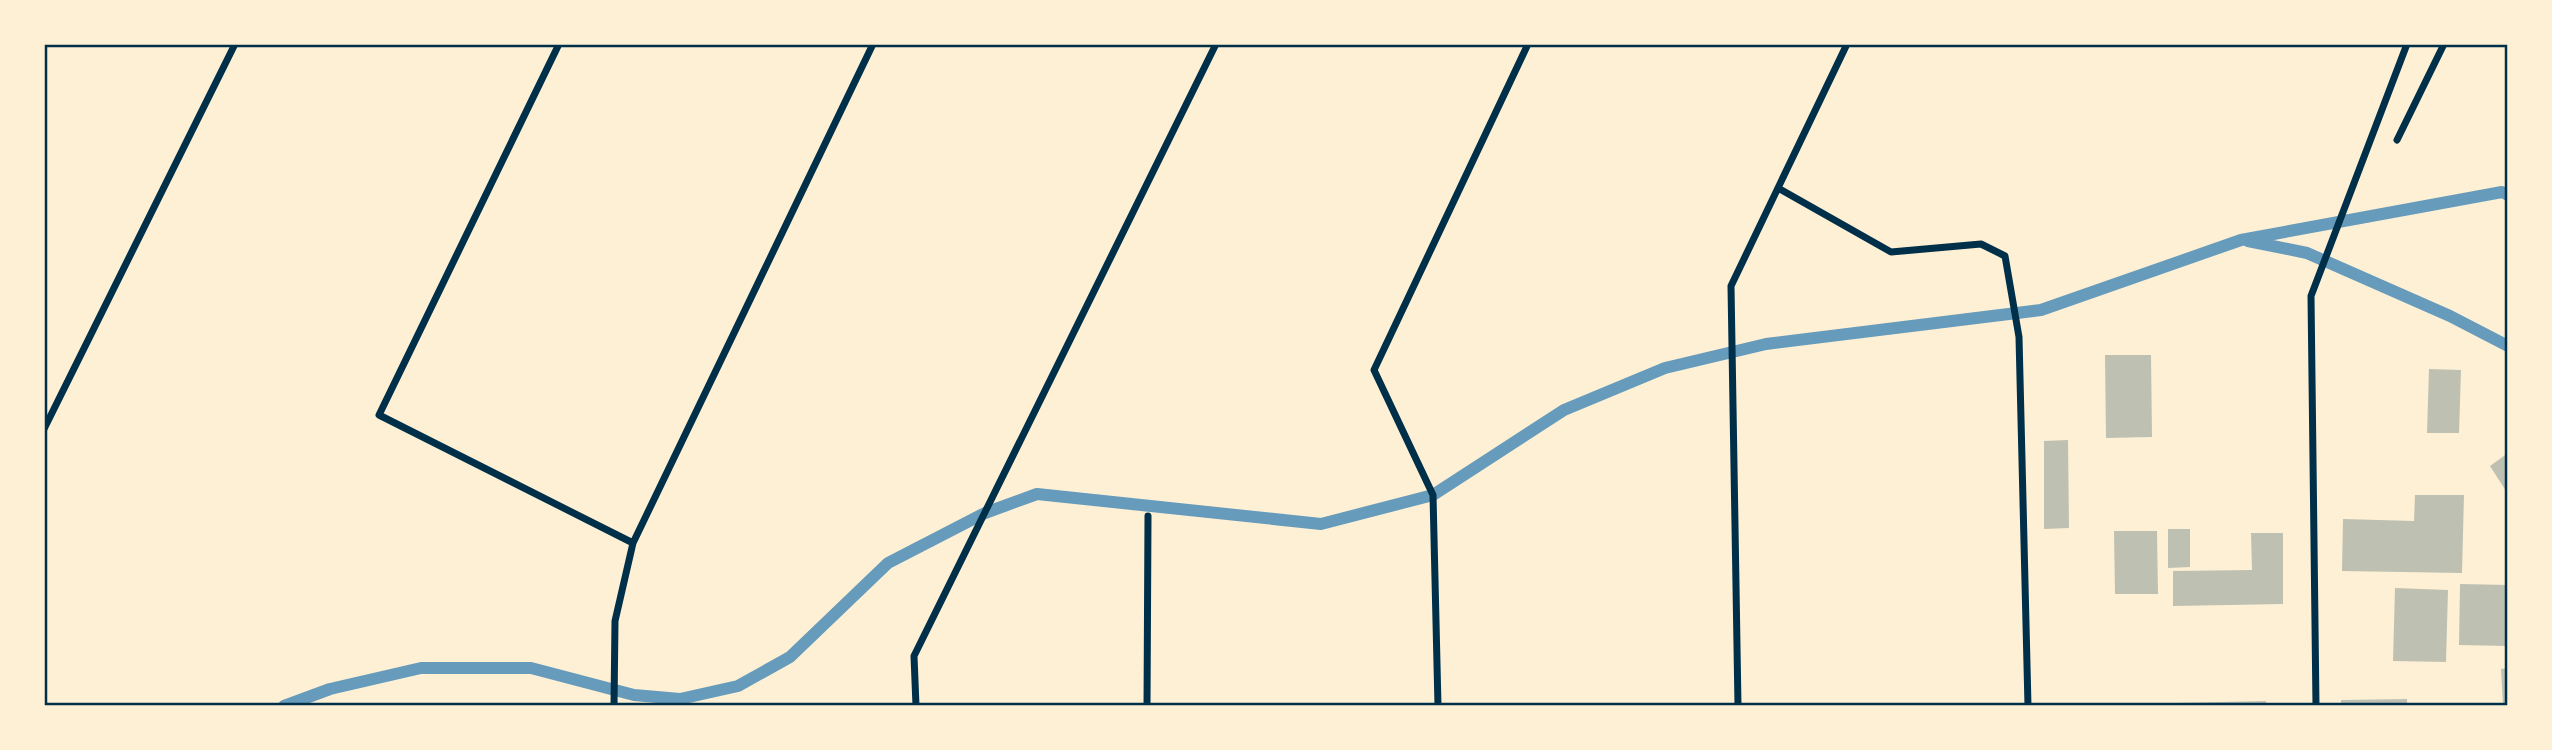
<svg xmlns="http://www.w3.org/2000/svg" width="2552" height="750" font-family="'Space Grotesk',sans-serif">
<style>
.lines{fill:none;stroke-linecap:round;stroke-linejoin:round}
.stream{stroke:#669bbc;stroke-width:12}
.building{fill:#bec0b2}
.minor{stroke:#003049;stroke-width:7}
.neatline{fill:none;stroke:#003049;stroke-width:2.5}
</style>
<rect width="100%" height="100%" fill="#fdf0d5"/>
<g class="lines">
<!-- stream -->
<path class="stream" d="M2248 241 2307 253 2450 316 2508 346
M284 706 330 689 421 668H531L634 695 680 699 738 686 790 657 888 563 985 513 1037 494 1321 524 1433 495 1564 410 1665 368 1766 344 2041 310 2241 240 2502 192 2508 195"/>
</g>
<!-- building -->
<path class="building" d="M2105 355H2151L2152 437 2106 438Z
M2429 369 2461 370 2459 433H2427Z
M2068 440 2069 528 2044 529V441Z
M2508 453V494L2490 466Z
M2415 495H2464L2462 573 2342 571 2343 519 2414 521Z
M2168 529H2190V567L2168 568Z
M2114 531H2157L2158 594H2115Z
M2251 533H2283V604L2173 606V571L2252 570Z
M2460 584 2508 585V646L2459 645Z
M2395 588 2448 590 2446 662 2393 661Z
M2508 668V706H2503L2501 669Z
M2407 699V706H2341V700Z
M2266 701V706H2176V703Z"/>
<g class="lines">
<!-- minor -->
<path class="minor" d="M559 44 379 415 633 543
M2397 140 2444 44
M1778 188 1891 252 1981 244 2005 256 2019 337 2028 706
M44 429 235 44
M614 706 615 621 633 543 873 44
M916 706 914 656 1216 44
M1147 706 1148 516
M1438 706 1433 495 1374 370 1528 44
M1738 706 1731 286 1847 44
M2316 706 2311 296 2407 44"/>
</g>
<!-- border -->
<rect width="2552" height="750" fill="none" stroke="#fdf0d5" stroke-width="91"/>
<rect x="46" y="46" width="2460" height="658" class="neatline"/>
</svg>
